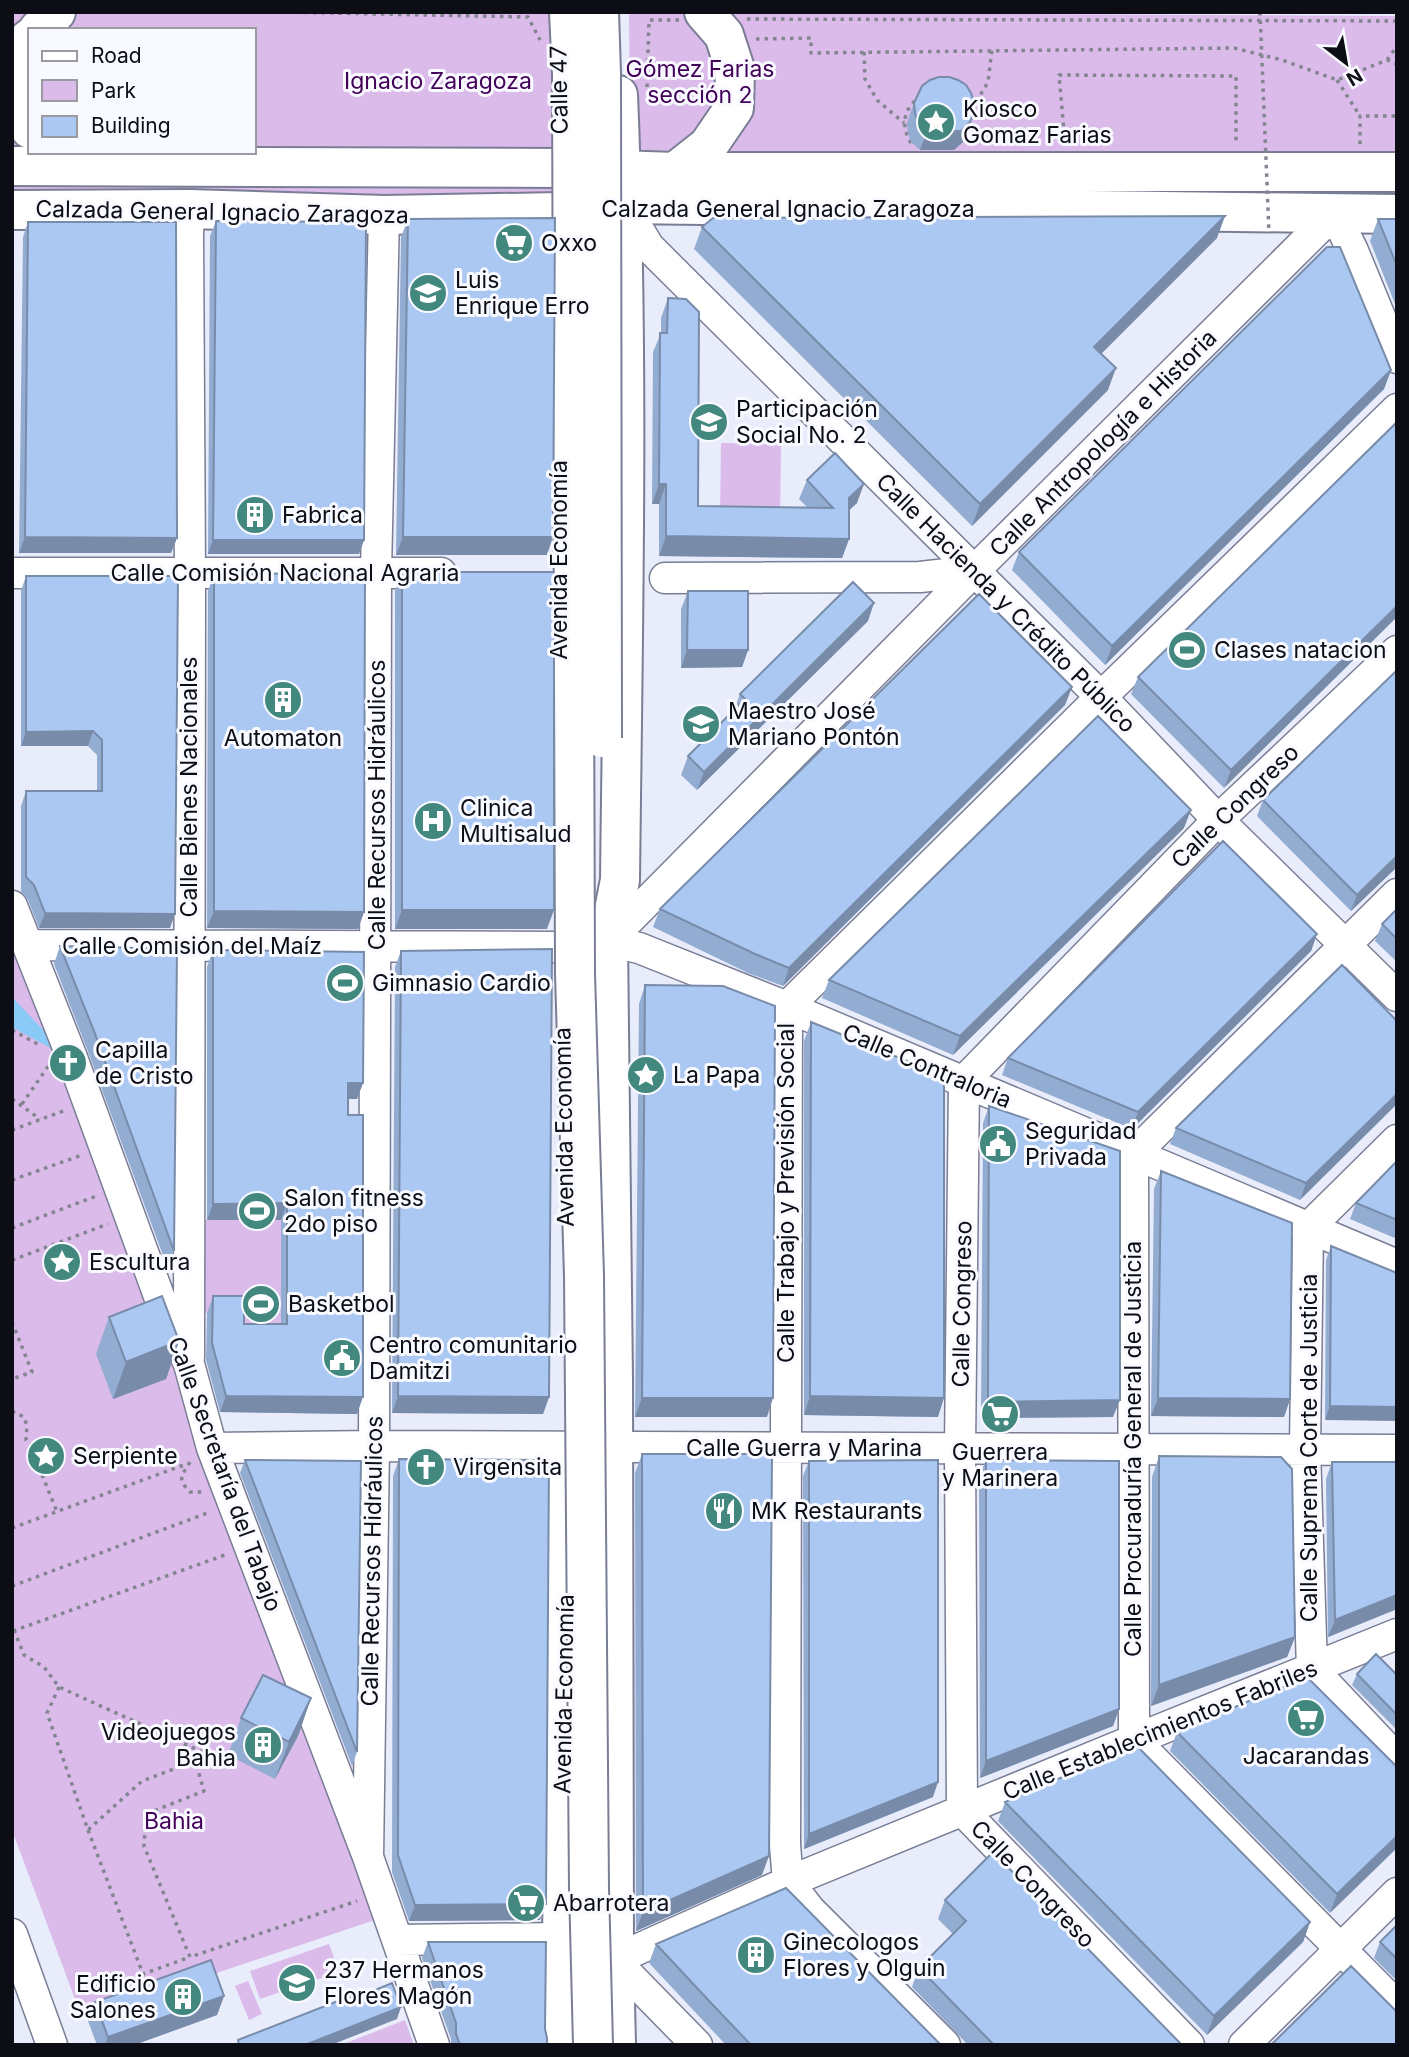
<svg xmlns="http://www.w3.org/2000/svg" width="1409" height="2057" font-family="Inter,sans-serif">
<style>
.green{fill:#dabbea}
.water{fill:#89caf6}
.lines{fill:none;stroke-linecap:round;stroke-linejoin:round}
.minor-casing{stroke:#7a7e95;stroke-width:33}
.major-casing{stroke:#7a7e95;stroke-width:42}
.path{stroke:#838591;stroke-width:3.5;stroke-dasharray:3.5 5;stroke-linecap:butt}
.minor{stroke:#fff;stroke-width:30}
.major{stroke:#fff;stroke-width:38}
.major-bridge-casing{stroke:#7a7e95;stroke-width:42;stroke-linecap:butt}
.path-bridge{stroke:#838591;stroke-width:3.5;stroke-dasharray:3.5 5;stroke-linecap:butt}
.major-bridge{stroke:#fff;stroke-width:38}
.wall{fill:#93acd1}
.shaded-wall{fill:#788caa}
.building{fill:#abc8f3;stroke:#788caa;stroke-width:2}
.labels{text-anchor:middle;stroke-width:6;stroke-linejoin:round;paint-order:stroke}
.park-label{font-size:23px;fill:#420059;stroke:#f9faff}
.street-label{font-size:23px;fill:#0c0d15;stroke:#f9faff}
.poi-label{font-size:23px;fill:#0c0d15;stroke:#f9faff;text-anchor:start}
</style>
<rect width="100%" height="100%" fill="#e9ecfb"/>
<!-- green -->
<path class="green" d="M12 12H552L553 151 254 150V30H30V150H12Z
M629 12 1397 16V156L919 151 760 154V151L630 152Z
M12 178 552 183V195L12 199Z
M721 443 781 444 780 521 720 520Z
M12 909 375 1920 82 2018 12 1830Z
M205 1220H281V1341H238V1312L204 1313Z
M329 1944 339 1972 260 1999 250 1971Z
M248 1981 262 2014 249 2020 235 1986Z
M405 2020 414 2045H341Z"/>
<!-- water -->
<path class="water" d="M12 997 48 1035 54 1050 12 1027Z"/>
<g class="lines">
<defs>
<path id="minor" d="M623 204 649 247 1101 697 1218 820 1397 996
M12 573H441
M665 578 920 577 974 571
M1397 894 1133 1155 1134 1740 1397 2006
M12 906 71 1055 163 1307 189 1364 212 1448 368 1857 434 2045
M608 941 974 571 1334 213 1353 251 1397 358
M28 945 562 947 608 941 639 948 787 1007 1397 1265
M1397 1140 1308 1228 1305 1449 1312 1669 1397 1759
M189 1357 190 573 188 236 189 209
M212 1448 374 1446 1397 1450
M368 1857 374 1446 376 572 384 215
M12 1934 52 2045
M398 1940 561 1938
M697 2045 614 1960 788 1882 1134 1740 1397 1634
M945 2045 810 1910 788 1882 785 1845 787 1007 1101 697 1397 409
M1189 2045 962 1810 960 1449 964 1081 1218 820 1397 651
M1244 2045 1397 1893"/>
<path id="major" d="M38 30 56 12
M30 38 22 45 14 84 30 129
M12 166 561 168 675 172H1397
M675 172 708 146 734 108 735 69 724 35 704 12
M12 210 189 209 384 215 561 212 623 204 1397 214
M561 2045 567 1463
M616 2045 614 1960 613 1380 608 941 620 880C623 618 629 356 618 95"/>
</defs>
<!-- minor casing -->
<use href="#minor" class="minor-casing"/>
<!-- major casing -->
<use href="#major" class="major-casing"/>
<!-- path -->
<path class="path" d="M279 12 528 17 540 40
M747 19 1397 21
M756 39 811 38V53L1234 48 1282 60 1337 80 1387 60 1397 64
M864 52 865 79 877 100 904 123
M1387 60 1397 46
M1337 80 1360 116
M647 87 649 20H679
M972 109 988 82 992 49
M966 142 969 133V122
M911 143C902 128 902 112 916 100
M1065 143 1059 75 1236 76V145
M1360 144V116H1397
M12 1030 41 1046
M12 1099 40 1119
M22 1104 49 1065
M12 1130 66 1110
M12 1180 82 1155
M12 1228 99 1195
M12 1260 108 1224
M12 1322 32 1372 12 1379
M12 1411 24 1417 27 1426 26 1440 34 1447 41 1472 57 1512
M190 1462C181 1477 177 1478 190 1492H203
M12 1528 181 1466 188 1465
M12 1586 210 1512
M14 1630 24 1655 44 1667 59 1687 222 1761
M13 1631 225 1555
M59 1687 47 1713 88 1830 142 1781 190 1763 197 1767
M224 1762 197 1767 204 1791 146 1814 144 1846 190 1957 357 1901
M88 1830 143 1974 190 1957"/>
<!-- minor -->
<use href="#minor" class="minor"/>
<!-- major -->
<use href="#major" class="major"/>
<defs>
<path id="major-bridge" d="M569 12 572 74 575 973 584 1276 589 1888 593 2045
M599 12 601 73 602 738"/>
</defs>
<!-- major-bridge casing -->
<use href="#major-bridge" class="major-bridge-casing"/>
<!-- path-bridge -->
<path class="path-bridge" d="M1260 12 1269 233"/>
<!-- major-bridge -->
<use href="#major-bridge" class="major-bridge"/>
</g>
<!-- wall -->
<path class="wall" d="M914 103 963 142 954 150H920L911 142 908 133 907 123Z
M408 219 547 555H396L401 237Z
M1378 219H1397V309L1370 241Z
M216 221 364 540 359 554H208L210 236Z
M28 222 177 538 171 553H19L23 237Z
M702 227 1217 238 1101 354 1108 390 972 526 694 249Z
M668 298 698 506 807 507 799 499 807 480 857 503 849 510V539L842 558 659 556V504H652L653 352 661 333V318Z
M1391 370 1384 389 1105 665 1012 570 1019 552Z
M1397 422 1224 788 1131 694 1138 677Z
M402 572 547 929H395V591Z
M214 574 364 912 358 929 207 928 208 591Z
M26 576H178L170 928H39L28 900 21 891V806L26 791H97V755L88 746H21V591Z
M688 591 748 650 742 667 681 668V609Z
M868 621 697 790 681 775 688 756 734 711 740 694Z
M1397 670V867L1351 911 1257 816 1263 800Z
M1072 687 1065 705 783 986 748 973 653 927 660 909Z
M1184 828 953 1055 822 998 829 980Z
M1397 909V962L1375 941 1382 924Z
M1317 934 1311 951 1132 1129 1002 1075 1008 1058Z
M60 946 177 949 174 1251 168 1269 87 1049 54 964Z
M213 950 363 1083 357 1099H348L357 1414 220 1412 206 1360 207 1313 213 1296 244 1324H281V1220H207V967Z
M401 951 549 1397 543 1414 392 1413 395 967Z
M645 985 767 1417H635L639 1004Z
M1397 1021 1300 1200 1170 1144 1176 1128Z
M811 1022 938 1417 804 1415V1041Z
M989 1106 1113 1417 981 1418 983 1123Z
M1397 1161V1239L1350 1219 1356 1203Z
M1161 1171 1290 1399 1284 1417 1151 1416 1154 1189Z
M1331 1246 1397 1273 1325 1420 1326 1260Z
M109 1317 179 1341 166 1379 113 1399 96 1354Z
M642 1454 762 1875 636 1931 635 1473Z
M1159 1456 1295 1637 1287 1657 1151 1706 1152 1477Z
M399 1459 540 1920 409 1921 392 1872 393 1476Z
M245 1460 357 1752 352 1766 240 1473Z
M986 1460 1119 1709 1113 1726 980 1778 979 1477Z
M809 1461 933 1797 804 1849 803 1476Z
M1332 1462H1397V1609L1328 1637 1326 1479Z
M1357 1674 1397 1675V1730L1352 1685Z
M311 1698 298 1736 275 1779 228 1755 241 1718Z
M1177 1732 1397 1767 1330 1913 1170 1751Z
M1005 1802 1310 1922 1303 1942 1207 2035 998 1821Z
M945 1900 1182 2045H968L912 1987 919 1968 953 1934 938 1919Z
M1397 1925V1981L1374 1958 1380 1942Z
M428 1942 545 2029 547 2045H451V2039L422 1958Z
M656 1944 941 2045H726L649 1963Z
M224 1996 217 2015 134 2045H97L88 2021 95 2002Z"/>
<!-- shaded-wall -->
<path class="shaded-wall" d="M974 113 963 142 954 150H920L927 131Z
M1225 216 1217 238 1086 369 1094 347Z
M1116 368 1108 390 972 526 980 504Z
M1391 370 1384 389 1105 665 1112 646Z
M659 484H666L659 504H652Z
M864 484 857 503 842 517 849 498Z
M666 536 849 539 842 558 659 556Z
M25 537 177 538 171 553H19Z
M403 537H553L547 555H396Z
M213 540H364L359 554H208Z
M874 603 868 621 697 790 704 772Z
M1397 606V617L1224 788 1231 770Z
M687 650H748L742 667 681 668Z
M1072 687 1065 705 783 986 789 968Z
M93 731 88 746H21L26 732Z
M1191 810 1184 828 953 1055 960 1036Z
M1397 856V867L1351 911 1357 895Z
M402 910H554L547 929H395Z
M214 911 364 912 358 929 207 928Z
M45 913 175 914 170 928H39Z
M1317 934 1311 951 1132 1129 1138 1112Z
M348 1083H363L357 1099H342Z
M1397 1094V1104L1300 1200 1306 1183Z
M287 1203 281 1220H207L213 1204Z
M179 1341 166 1379 113 1399 126 1362Z
M226 1396 363 1397 357 1414 220 1412Z
M398 1396 549 1397 543 1414 392 1413Z
M810 1396 944 1398 938 1417 804 1415Z
M642 1398H773L767 1417H635Z
M1158 1398 1290 1399 1284 1417 1151 1416Z
M1120 1400 1113 1417 981 1418 988 1402Z
M1330 1406 1397 1407V1421L1325 1420Z
M1397 1595V1609L1328 1637 1335 1620Z
M1295 1637 1287 1657 1151 1706 1159 1685Z
M311 1698 298 1736 275 1779 289 1742Z
M1119 1709 1113 1726 980 1778 986 1761Z
M938 1782 933 1797 804 1849 809 1834Z
M1397 1836V1848L1330 1913 1337 1894Z
M769 1856 762 1875 636 1931 643 1912Z
M546 1904 540 1920 409 1921 415 1905Z
M1310 1922 1303 1942 1207 2035 1214 2016Z
M224 1996 217 2015 134 2045H105L108 2037Z
M401 2007 397 2019 331 2045H305Z"/>
<!-- building -->
<path class="building" d="M939 77H949L958 80 966 85 971 93 974 102V113L970 122 961 131H927L918 123 915 113 914 103 922 86 930 80Z
M1225 216 1094 347 1116 368 980 504 702 227 713 218Z
M555 218 553 537H403L408 219Z
M1378 219H1397V266Z
M216 221 366 222 364 540H213Z
M28 222H176L177 538 25 537Z
M1327 247H1340L1391 370 1112 646 1019 552Z
M668 298 686 299 699 312 698 506 833 508 807 480 835 453 864 484 849 498V539L666 536V484H659L660 333H667Z
M1397 422V606L1231 770 1138 677Z
M402 572H554V910H402Z
M365 573 364 912 214 911V574Z
M26 576H178L175 914 45 913 34 885 26 877V791H102V740L93 731 26 732Z
M853 582 874 603 704 772 688 756 745 699 740 694Z
M688 591H748V650H687Z
M979 594 1072 687 789 968 755 954 660 909Z
M1397 670V856L1357 895 1263 800Z
M1098 716 1191 810 960 1036 829 980Z
M1223 841 1317 934 1138 1112 1008 1058Z
M1397 909V939L1382 924Z
M60 946 177 949 174 1251 94 1031Z
M552 949 549 1397 398 1396 401 951Z
M213 950 364 952 363 1083H348V1115H363V1397L226 1396 212 1343 213 1296H244V1324H287V1203L213 1204Z
M1342 965 1397 1021V1094L1306 1183 1176 1128Z
M645 985 723 986 775 1006 773 1398H642Z
M811 1022 944 1076V1398L810 1396Z
M989 1106 1120 1151V1400L988 1402Z
M1397 1161V1220L1356 1203Z
M1161 1171 1292 1223 1290 1399 1158 1398Z
M1331 1246 1397 1273V1407L1330 1406Z
M162 1296 179 1341 126 1362 109 1317Z
M642 1454H772L769 1856 643 1912Z
M1159 1456 1281 1457 1292 1469 1295 1637 1159 1685Z
M399 1459 549 1460 546 1904 415 1905 398 1855Z
M245 1460 361 1461 357 1752Z
M938 1460V1782L809 1834V1461Z
M986 1460 1119 1461V1709L986 1761Z
M1332 1462H1397V1595L1335 1620Z
M1376 1654 1397 1675V1715L1357 1674Z
M263 1675 311 1698 289 1742 241 1718Z
M1308 1678 1397 1767V1836L1337 1894 1177 1732 1272 1691Z
M1136 1745 1310 1922 1214 2016 1005 1802Z
M993 1852 1182 2045H994L919 1968 966 1921 945 1900Z
M786 1888 941 2045H751L712 2004 656 1944Z
M1397 1925V1959L1380 1942Z
M428 1942H546L545 2029 547 2038V2045H460L456 2034V2023Z
M211 1960 224 1996 108 2037 95 2002Z
M1351 1966 1397 2012V2045H1271Z
M392 1983 401 2007 305 2045H239L238 2040 361 1992 363 1995Z"/>
<!-- icons -->
<defs>
<symbol id="sight-disc" viewBox="-11 -11 22 22"><circle r="9.5" fill="#43887f" stroke="#f9faff"/><path d="M0-6L1.8-2.2L6-1.7L2.9 1.2L3.7 5.4L0 3.3L-3.7 5.4L-2.9 1.2L-6-1.7L-1.8-2.2Z" fill="#fff"/></symbol>
<symbol id="supermarket-disc" viewBox="-11 -11 22 22"><circle r="9.5" fill="#43887f" stroke="#f9faff"/><path d="M-6-5.5h2.5l.6 2H6L4.5 2H-2.5L-4.4-4H-6ZM-1.5 3.2a1.3 1.3 0 1 0 .1 0ZM3 3.2a1.3 1.3 0 1 0 .1 0Z" fill="#fff"/></symbol>
<symbol id="school-disc" viewBox="-11 -11 22 22"><circle r="9.5" fill="#43887f" stroke="#f9faff"/><path d="M0-5L7-2L0 1L-7-2ZM-4 1L0 2.5L4 1V4Q0 6-4 4Z" fill="#fff"/></symbol>
<symbol id="building-disc" viewBox="-11 -11 22 22"><circle r="9.5" fill="#43887f" stroke="#f9faff"/><path d="M-4-6H4V6H1V3H-1V6H-4ZM-2.5-4.3h1.7v1.8h-1.7ZM.8-4.3h1.7v1.8H.8ZM-2.5-1h1.7V.8h-1.7ZM.8-1h1.7V.8H.8Z" fill="#fff"/></symbol>
<symbol id="stadium-disc" viewBox="-11 -11 22 22"><circle r="9.5" fill="#43887f" stroke="#f9faff"/><path d="M0-5a6.5 5 0 1 0 0 10a6.5 5 0 1 0 0-10ZM-3.5-1.8h7v3.6h-7Z" fill="#fff"/></symbol>
<symbol id="hospital-disc" viewBox="-11 -11 22 22"><circle r="9.5" fill="#43887f" stroke="#f9faff"/><path d="M-5-5h3v3.5h4V-5h3V5h-3V1.5h-4V5h-3Z" fill="#fff"/></symbol>
<symbol id="church-disc" viewBox="-11 -11 22 22"><circle r="9.5" fill="#43887f" stroke="#f9faff"/><path d="M-1.2-6h2.4v3.5h3.3v2.4h-3.3V6h-2.4V-.1h-3.3v-2.4h3.3Z" fill="#fff"/></symbol>
<symbol id="civic-disc" viewBox="-11 -11 22 22"><circle r="9.5" fill="#43887f" stroke="#f9faff"/><path d="M-.6-6.5H3V-4.5H.6V-3L4-1V1h2V6H-6V1h2V-1L-.6-3ZM-1.2 2.5V6h2.4V2.5Z" fill="#fff"/></symbol>
<symbol id="restaurant-disc" viewBox="-11 -11 22 22"><circle r="9.5" fill="#43887f" stroke="#f9faff"/><path d="M-5-6h1v4h1v-4h1v4h1v-4h1v5L-1.5 .5V6h-2V.5L-5-1ZM5-6V6H3V1.5H1.5Q1.5-4 5-6Z" fill="#fff"/></symbol>
</defs>
<g fill-rule="evenodd">
<use href="#sight-disc" x="914" y="100" width="44" height="44"/>
<use href="#supermarket-disc" x="492" y="221" width="44" height="44"/>
<use href="#school-disc" x="406" y="271" width="44" height="44"/>
<use href="#school-disc" x="687" y="400" width="44" height="44"/>
<use href="#building-disc" x="233" y="493" width="44" height="44"/>
<use href="#stadium-disc" x="1165" y="628" width="44" height="44"/>
<use href="#building-disc" x="261" y="678" width="44" height="44"/>
<use href="#school-disc" x="679" y="702" width="44" height="44"/>
<use href="#hospital-disc" x="411" y="799" width="44" height="44"/>
<use href="#stadium-disc" x="323" y="961" width="44" height="44"/>
<use href="#church-disc" x="46" y="1041" width="44" height="44"/>
<use href="#sight-disc" x="624" y="1053" width="44" height="44"/>
<use href="#civic-disc" x="976" y="1122" width="44" height="44"/>
<use href="#stadium-disc" x="235" y="1189" width="44" height="44"/>
<use href="#sight-disc" x="40" y="1240" width="44" height="44"/>
<use href="#stadium-disc" x="239" y="1282" width="44" height="44"/>
<use href="#civic-disc" x="320" y="1336" width="44" height="44"/>
<use href="#supermarket-disc" x="978" y="1392" width="44" height="44"/>
<use href="#sight-disc" x="24" y="1434" width="44" height="44"/>
<use href="#church-disc" x="404" y="1445" width="44" height="44"/>
<use href="#restaurant-disc" x="702" y="1489" width="44" height="44"/>
<use href="#supermarket-disc" x="1284" y="1696" width="44" height="44"/>
<use href="#building-disc" x="241" y="1723" width="44" height="44"/>
<use href="#supermarket-disc" x="504" y="1881" width="44" height="44"/>
<use href="#building-disc" x="734" y="1933" width="44" height="44"/>
<use href="#school-disc" x="275" y="1961" width="44" height="44"/>
<use href="#building-disc" x="161" y="1975" width="44" height="44"/>
</g>
<g class="labels">
<!-- park labels -->
<g class="park-label">
<text x="700" y="77">Gómez Farias<tspan x="700" dy="26">sección 2</tspan></text>
<text x="438" y="89">Ignacio Zaragoza</text>
<text x="174" y="1829">Bahia</text>
</g>
<!-- street labels -->
<g class="street-label">
<text transform="translate(559 90) rotate(-91)" y="8">Calle 47</text>
<text x="788" y="217">Calzada General Ignacio Zaragoza</text>
<text transform="translate(222 212) rotate(1)" y="8">Calzada General Ignacio Zaragoza</text>
<text transform="translate(1103 443) rotate(-45)" y="8">Calle Antropología e Historia</text>
<text transform="translate(559 560) rotate(-90)" y="8">Avenida Economía</text>
<text x="285" y="581">Calle Comisión Nacional Agraria</text>
<text transform="translate(1006 603) rotate(45)" y="8">Calle Hacienda y Crédito Público</text>
<text transform="translate(189 787) rotate(-90)" y="8">Calle Bienes Nacionales</text>
<text transform="translate(377 805) rotate(-90)" y="8">Calle Recursos Hidráulicos</text>
<text transform="translate(1235 806) rotate(-44)" y="8">Calle Congreso</text>
<text x="192" y="954">Calle Comisión del Maíz</text>
<text transform="translate(927 1066) rotate(23)" y="8">Calle Contraloria</text>
<text transform="translate(564 1127) rotate(-91)" y="8">Avenida Economía</text>
<text transform="translate(786 1193) rotate(-90)" y="8">Calle Trabajo y Previsión Social</text>
<text transform="translate(962 1304) rotate(-89)" y="8">Calle Congreso</text>
<text x="804" y="1456">Calle Guerra y Marina</text>
<text transform="translate(1309 1448) rotate(-90)" y="8">Calle Suprema Corte de Justicia</text>
<text transform="translate(1133 1449) rotate(-90)" y="8">Calle Procuraduría General de Justicia</text>
<text transform="translate(225 1474) rotate(70)" y="8">Calle Secretaría del Tabajo</text>
<text transform="translate(372 1561) rotate(-89)" y="8">Calle Recursos Hidráulicos</text>
<text transform="translate(564 1694) rotate(-89)" y="8">Avenida Economía</text>
<text transform="translate(1160 1730) rotate(-22)" y="8">Calle Establecimientos Fabriles</text>
<text transform="translate(1033 1884) rotate(46)" y="8">Calle Congreso</text>
</g>
<!-- poi labels -->
<g class="poi-label">
<text x="963" y="117">Kiosco<tspan x="963" dy="26">Gomaz Farias</tspan></text>
<text x="541" y="251">Oxxo</text>
<text x="455" y="288">Luis<tspan x="455" dy="26">Enrique Erro</tspan></text>
<text x="736" y="417">Participación<tspan x="736" dy="26">Social No. 2</tspan></text>
<text x="282" y="523">Fabrica</text>
<text x="1214" y="658">Clases natacion</text>
<text x="728" y="719">Maestro José<tspan x="728" dy="26">Mariano Pontón</tspan></text>
<text x="283" y="746" text-anchor="middle">Automaton</text>
<text x="460" y="816">Clinica<tspan x="460" dy="26">Multisalud</tspan></text>
<text x="372" y="991">Gimnasio Cardio</text>
<text x="95" y="1058">Capilla<tspan x="95" dy="26">de Cristo</tspan></text>
<text x="673" y="1083">La Papa</text>
<text x="1025" y="1139">Seguridad<tspan x="1025" dy="26">Privada</tspan></text>
<text x="284" y="1206">Salon fitness<tspan x="284" dy="26">2do piso</tspan></text>
<text x="89" y="1270">Escultura</text>
<text x="288" y="1312">Basketbol</text>
<text x="369" y="1353">Centro comunitario<tspan x="369" dy="26">Damitzi</tspan></text>
<text x="1000" y="1460" text-anchor="middle">Guerrera<tspan x="1000" dy="26">y Marinera</tspan></text>
<text x="73" y="1464">Serpiente</text>
<text x="453" y="1475">Virgensita</text>
<text x="751" y="1519">MK Restaurants</text>
<text x="236" y="1740" text-anchor="end">Videojuegos<tspan x="236" dy="26">Bahia</tspan></text>
<text x="1306" y="1764" text-anchor="middle">Jacarandas</text>
<text x="553" y="1911">Abarrotera</text>
<text x="783" y="1950">Ginecologos<tspan x="783" dy="26">Flores y Olguin</tspan></text>
<text x="324" y="1978">237 Hermanos<tspan x="324" dy="26">Flores Magón</tspan></text>
<text x="156" y="1992" text-anchor="end">Edificio<tspan x="156" dy="26">Salones</tspan></text>
</g>
</g>
<!-- border -->
<rect width="1409" height="2057" fill="none" stroke="#0c0d15" stroke-width="28"/>
<!-- legend -->
<rect x="28" y="28" width="228" height="126" fill="#f9faff" stroke="#9a9ba1" stroke-width="2"/>
<rect x="42" y="51" width="35" height="10" fill="#ffffff" stroke="#9a9ba1" stroke-width="2"/>
<text x="91" y="63" font-size="21" fill="#0c0d15">Road</text>
<rect x="42" y="80" width="35" height="21" fill="#dabbea" stroke="#9a9ba1" stroke-width="2"/>
<text x="91" y="98" font-size="21" fill="#0c0d15">Park</text>
<rect x="42" y="116" width="35" height="21" fill="#abc8f3" stroke="#9a9ba1" stroke-width="2"/>
<text x="91" y="133" font-size="21" fill="#0c0d15">Building</text>
<!-- north arrow -->
<g transform="translate(1346 63) rotate(149)" stroke="#f9faff" stroke-width="5" paint-order="stroke">
<path d="M0-5L12 26L0 18L-12 26Z" fill="#0c0d15"/>
<text y="-10" font-size="19" font-weight="bold" text-anchor="middle" fill="#0c0d15">N</text>
</g>
</svg>
